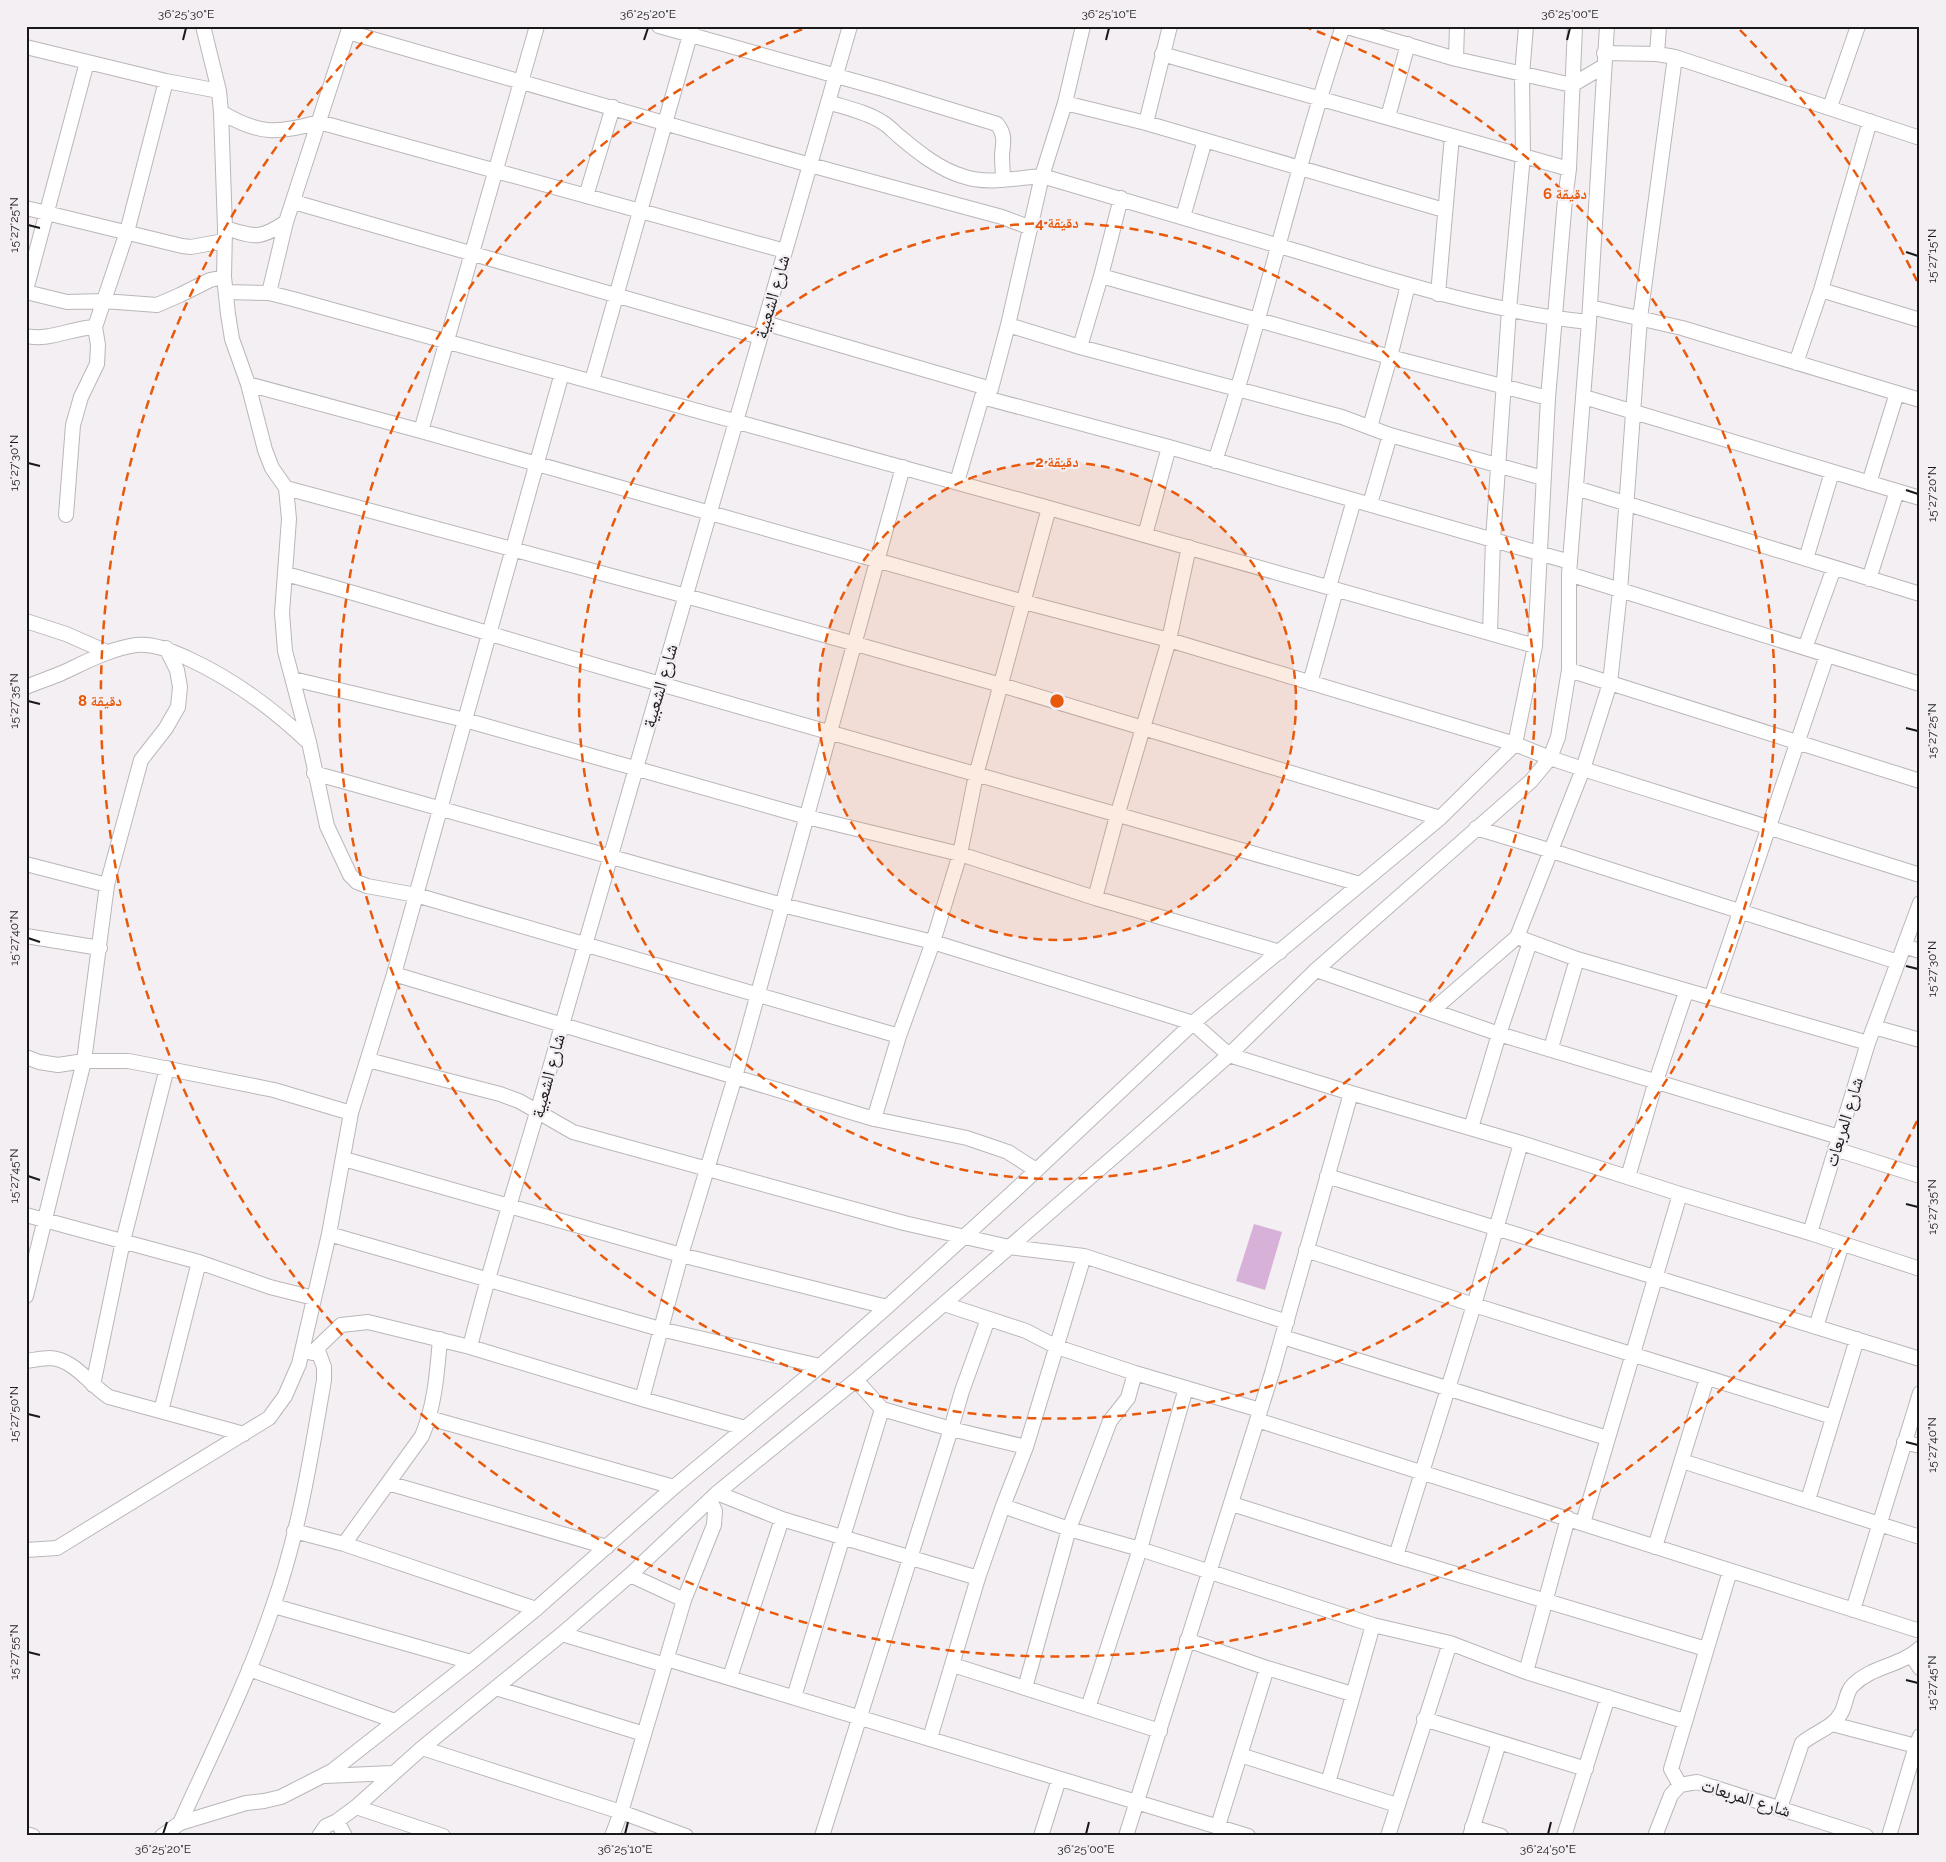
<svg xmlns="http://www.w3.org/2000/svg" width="1946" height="1862" font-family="Raleway,'Noto Naskh Arabic',sans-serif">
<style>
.pitch{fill:#d8b1d8}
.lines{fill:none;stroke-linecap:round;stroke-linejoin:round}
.minor-casing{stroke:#bab6ba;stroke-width:16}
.minor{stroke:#fff;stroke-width:14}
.ticks{fill:none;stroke:#1a191a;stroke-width:2}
.ring{fill:none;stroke:#e8590c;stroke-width:2.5;stroke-dasharray:9 6}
.labels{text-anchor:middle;stroke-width:4.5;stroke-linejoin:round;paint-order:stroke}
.street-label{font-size:18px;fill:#1a191a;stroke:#f3eff3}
.centre{fill:#e8590c;stroke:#f3eff3;stroke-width:2.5}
.ring-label{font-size:15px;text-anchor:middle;font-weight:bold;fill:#e8590c;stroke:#f3eff3;stroke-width:4.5;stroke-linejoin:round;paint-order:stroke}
.neatline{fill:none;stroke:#1a191a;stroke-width:2}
.ticks-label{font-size:12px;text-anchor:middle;fill:#1a191a}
</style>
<rect width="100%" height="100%" fill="#f3eff3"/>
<!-- pitch -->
<path class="pitch" d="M1254 1224 1282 1232 1265 1290 1236 1281Z"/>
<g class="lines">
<defs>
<path id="minor" d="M203 26 219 91 221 112 225 228 224 277 228 314 232 339 248 384 265 450 272 468 286 488 289 519 282 613 285 651 309 742 327 826 350 875 357 882 367 886 416 895 899 1036
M659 26 883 89 997 124C1006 135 1003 143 1002 155 1002 164 1003 172 1003 180
M1344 26 1456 59 1572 85 1604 66
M348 32 810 165 1002 217 1031 228
M26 47 166 81 219 91
M1604 53 1657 54 1675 57 1920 138
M1162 54 1569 169
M1657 54 1659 26
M1456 59 1457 26
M828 102C847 108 866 112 882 122 889 126 894 132 900 137 918 152 939 169 962 176 987 185 1016 178 1042 176 1129 201 1216 227 1303 253 1397 282 1491 312 1589 322
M1065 103 1146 123 1444 210
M1830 107 1858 26
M221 112C259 135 278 134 319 122L785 251
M1388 117 1408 44
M1146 123 1170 26
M586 196 613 107
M294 202 760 337
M26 208 182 246 191 247 224 241
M1183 217 1205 140
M225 228C255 237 259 240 286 222
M1101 276 1390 357 1548 398
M26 290 87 62
M1821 290 1920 320
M26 292 67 302 104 301 157 305 180 295 210 280 224 277
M226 292 269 293 293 299 1049 508 1535 646
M269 293 286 222 350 26
M1438 294 1452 136
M1590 307 1682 328 1920 400
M765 323 991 389
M1008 325 1080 347 1342 417 1390 435 1543 478
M26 336C50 341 71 328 95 327
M1080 347 1101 276 1121 198
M1796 363 1821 290 1870 121
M592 381 692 28
M248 384 421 431 1024 602 1169 640 1515 744 1550 758 1583 769 1920 875
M982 397 1169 447 1570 562
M1584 397 1920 498
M1370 427 1390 357 1408 285
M421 431 537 26
M1215 461C1263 317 1295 169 1343 26
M957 482 982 397 991 389 1008 325 1042 176 1065 103 1083 26
M1869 483 1897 393
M286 488 686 596 1001 685 1440 818
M1576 488 1920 594
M1370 504 1390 435
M66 515 73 425 81 397 97 364 98 345 95 327 127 232 166 81
M1145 535 1169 447
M1806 559 1832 472
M286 574C396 604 505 639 615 671 863 742 1111 814 1360 884
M1569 574 1920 684
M1869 579 1897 491
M1329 587 1354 500
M26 621 66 634 107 652
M1490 632 1493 540 1509 310 1523 155 1522 75 1526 26
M1805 648 1834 568
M1569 670 1920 781
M293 679 465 720 807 817 960 854 1095 898 1280 952
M1310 683 1336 590
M26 687C38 682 50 678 62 673 86 662 109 649 136 645 154 643 171 651 187 658 233 679 271 707 308 742
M314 773 782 905 933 942 1193 1023 1229 1055 1351 1093 1521 1143 1680 1194 1810 1233
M1476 828 1552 851 1898 962
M26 864 107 885 141 760 166 728 178 707 180 687 177 670 166 648
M1095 898 1117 816 1169 640 1189 547
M1920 903 1868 1043 1810 1233 1920 1269
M26 936 100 948
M1517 937 1577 959 1868 1043
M1904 946 1920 951
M1316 970 1499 1034 1839 1137
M394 974 874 1119 967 1138 1008 1152 1036 1170
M1711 998 1827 655
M1433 1010 1517 937 1583 769 1610 683 1620 591 1640 318 1675 57
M1874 1027 1920 1040
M1551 1048 1577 959
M26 1057 39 1062 58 1065 84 1061H128L139 1063 274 1090 351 1113
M368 1060 500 1094 519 1101 573 1132 904 1223 1009 1247 1084 1256 1287 1322
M874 1119 899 1036 933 942 960 854 976 775 1049 508
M1471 1128 1499 1034 1530 942
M1835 1149 1920 1176
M344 1159 681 1255 887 1307
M1327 1176 1920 1359
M1628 1177 1656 1081 1686 992
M26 1215 199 1262 270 1287 314 1298
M329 1234 660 1329 820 1366
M1306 1250 1474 1305 1833 1417
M26 1296 84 1061 107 885
M944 1304 1026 1331 1057 1347 1135 1373 1260 1410
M1816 1327 1842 1244
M1283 1337 1607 1438
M440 1339C437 1373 435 1405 422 1436L344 1544 536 1609
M470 1347C497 1238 533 1132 562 1025L850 26
M312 1353 341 1325 368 1322 470 1347 642 1399 745 1428
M26 1361C34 1360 42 1358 50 1358 74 1359 90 1385 109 1397L244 1434
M856 1380 882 1409 951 1429 1026 1447
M93 1385 123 1241 167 1068
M642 1399 681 1255 735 1077 903 467
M161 1411 199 1262
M429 1418 674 1487
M1257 1420 1920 1631
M1904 1442 1920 1446
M1682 1461 1920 1537
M388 1483 607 1547
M717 1493 782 1519 978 1578
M1808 1500 1857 1339
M1232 1504 1396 1556 1706 1649
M1003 1506 1069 1529 1140 1549 1373 1625 1450 1643 1526 1672 1684 1721
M1583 1523 1680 1194
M294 1531 344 1544
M1655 1547 1707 1378
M26 1550 57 1548 269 1418 285 1396 299 1364 329 1234 351 1113 394 974 562 373
M1396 1556 1474 1305 1521 1143
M630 1575 684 1600
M274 1606 471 1662
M1853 1610 1920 1393
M562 1634 665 1665
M1187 1640 1267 1668 1352 1694
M1912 1656 1920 1668
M667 1659 1248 1836
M953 1665 1160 1731
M249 1669 395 1721
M1526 1672 1568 1518
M730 1677 782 1519
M496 1688 644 1734
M1025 1688 1069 1529 1110 1421 1128 1398 1135 1373
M794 1697 882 1409
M1088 1708 1140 1549 1186 1388
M1424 1719 1586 1769
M1832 1724 1916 1746 1920 1736
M930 1738 978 1578 1003 1506 1026 1447 1084 1256
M422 1748 621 1812 686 1836
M1240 1755 1397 1805
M325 1776 392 1773
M1328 1783 1373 1625
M1680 1785 1671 1769 1730 1571
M356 1807 443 1836
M1780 1808 1802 1743C1815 1732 1833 1728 1841 1713 1846 1705 1846 1691 1853 1685 1872 1666 1901 1666 1920 1648
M337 1821 345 1836
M180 1823C212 1752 248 1681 273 1606 299 1533 311 1456 324 1380V1367L317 1348
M1218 1826 1267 1668
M1472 1827 1501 1836
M26 1834 33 1836
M162 1836 180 1823 246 1803 264 1801 281 1797 332 1771 471 1662 536 1609 674 1487 820 1366 887 1307 1011 1194 1193 1023 1440 818 1515 744 1535 646 1548 398 1565 199 1569 169 1575 26
M319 1836 326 1826 337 1821 356 1807 422 1748 562 1634 630 1575 717 1493 856 1380 1133 1140 1229 1055 1316 970 1531 781 1550 758 1558 737 1569 670V574L1589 322 1607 26
M612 1836 621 1812 684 1600 714 1525 715 1511 710 1500
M822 1836 951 1429 962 1391 988 1319
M1041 1836 1059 1779
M1126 1836 1272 1373 1351 1093
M1388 1836 1450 1643
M1470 1836 1499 1743
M1564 1836 1608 1697
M1655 1836 1671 1795 1680 1785 1697 1782 1866 1836
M1889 1836 1916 1746"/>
</defs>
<!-- minor casing -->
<use href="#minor" class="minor-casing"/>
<!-- minor -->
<use href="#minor" class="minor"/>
</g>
<!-- ticks -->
<path class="ticks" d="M183 40 186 28M644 40 648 28M1106 40 1109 28M1567 40 1570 28M28 225 40 228M1906 252 1918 256M28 463 40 466M1906 490 1918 494M28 701 40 704M1906 728 1918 731M28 938 40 942M1906 966 1918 969M28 1176 40 1180M1906 1204 1918 1207M28 1414 40 1417M1906 1442 1918 1445M28 1652 40 1655M1906 1680 1918 1683M163 1834 167 1822M625 1834 628 1822M1086 1834 1089 1822M1548 1834 1551 1822"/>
<!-- distance rings -->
<circle cx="1057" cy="701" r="239" fill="#e8590c" fill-opacity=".12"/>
<g class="ring">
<circle cx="1057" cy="701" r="239"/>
<circle cx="1057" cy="701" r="478"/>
<path d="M1303 26A718 718 0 1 1 811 26"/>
<path d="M1917 1121A957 957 0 1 1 374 30M1740 30A957 957 0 0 1 1917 281"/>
</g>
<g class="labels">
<!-- street labels -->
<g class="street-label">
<text transform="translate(772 297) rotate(-74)" y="6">شارع الشعبية</text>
<text transform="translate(660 686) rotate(-74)" y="6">شارع الشعبية</text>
<text transform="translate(548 1076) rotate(-75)" y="6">شارع الشعبية</text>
<text transform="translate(1844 1122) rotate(-73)" y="6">شارع المربعات</text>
<text transform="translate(1746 1798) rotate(17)" y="6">شارع المربعات</text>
</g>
</g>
<circle cx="1057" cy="701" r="8" class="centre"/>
<g class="ring-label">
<text x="1565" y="199">6 دقيقة</text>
<text x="1057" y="228">4 دقيقة</text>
<text x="1057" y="467">2 دقيقة</text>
<text x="100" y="706">8 دقيقة</text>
</g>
<!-- border -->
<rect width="1946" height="1862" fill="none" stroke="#f3eff3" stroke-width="55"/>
<rect x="28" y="28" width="1890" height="1806" class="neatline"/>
<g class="ticks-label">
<text x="186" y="18">36°25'30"E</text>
<text x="648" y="18">36°25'20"E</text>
<text x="1109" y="18">36°25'10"E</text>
<text x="1570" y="18">36°25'00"E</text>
<text transform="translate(14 225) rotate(-90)" y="4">15°27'25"N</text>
<text transform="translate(1932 256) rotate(-90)" y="4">15°27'15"N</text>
<text transform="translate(14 463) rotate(-90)" y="4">15°27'30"N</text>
<text transform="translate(1932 494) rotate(-90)" y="4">15°27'20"N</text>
<text transform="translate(14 701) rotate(-90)" y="4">15°27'35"N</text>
<text transform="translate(1932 731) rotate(-90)" y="4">15°27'25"N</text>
<text transform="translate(14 938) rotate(-90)" y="4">15°27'40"N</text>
<text transform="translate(1932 969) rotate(-90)" y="4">15°27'30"N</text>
<text transform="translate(14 1176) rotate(-90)" y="4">15°27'45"N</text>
<text transform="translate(1932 1207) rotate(-90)" y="4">15°27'35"N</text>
<text transform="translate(14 1414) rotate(-90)" y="4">15°27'50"N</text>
<text transform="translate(1932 1445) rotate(-90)" y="4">15°27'40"N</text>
<text transform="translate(14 1652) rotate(-90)" y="4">15°27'55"N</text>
<text transform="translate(1932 1683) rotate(-90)" y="4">15°27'45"N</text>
<text x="163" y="1853">36°25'20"E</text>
<text x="625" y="1853">36°25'10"E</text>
<text x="1086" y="1853">36°25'00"E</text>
<text x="1548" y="1853">36°24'50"E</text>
</g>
</svg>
